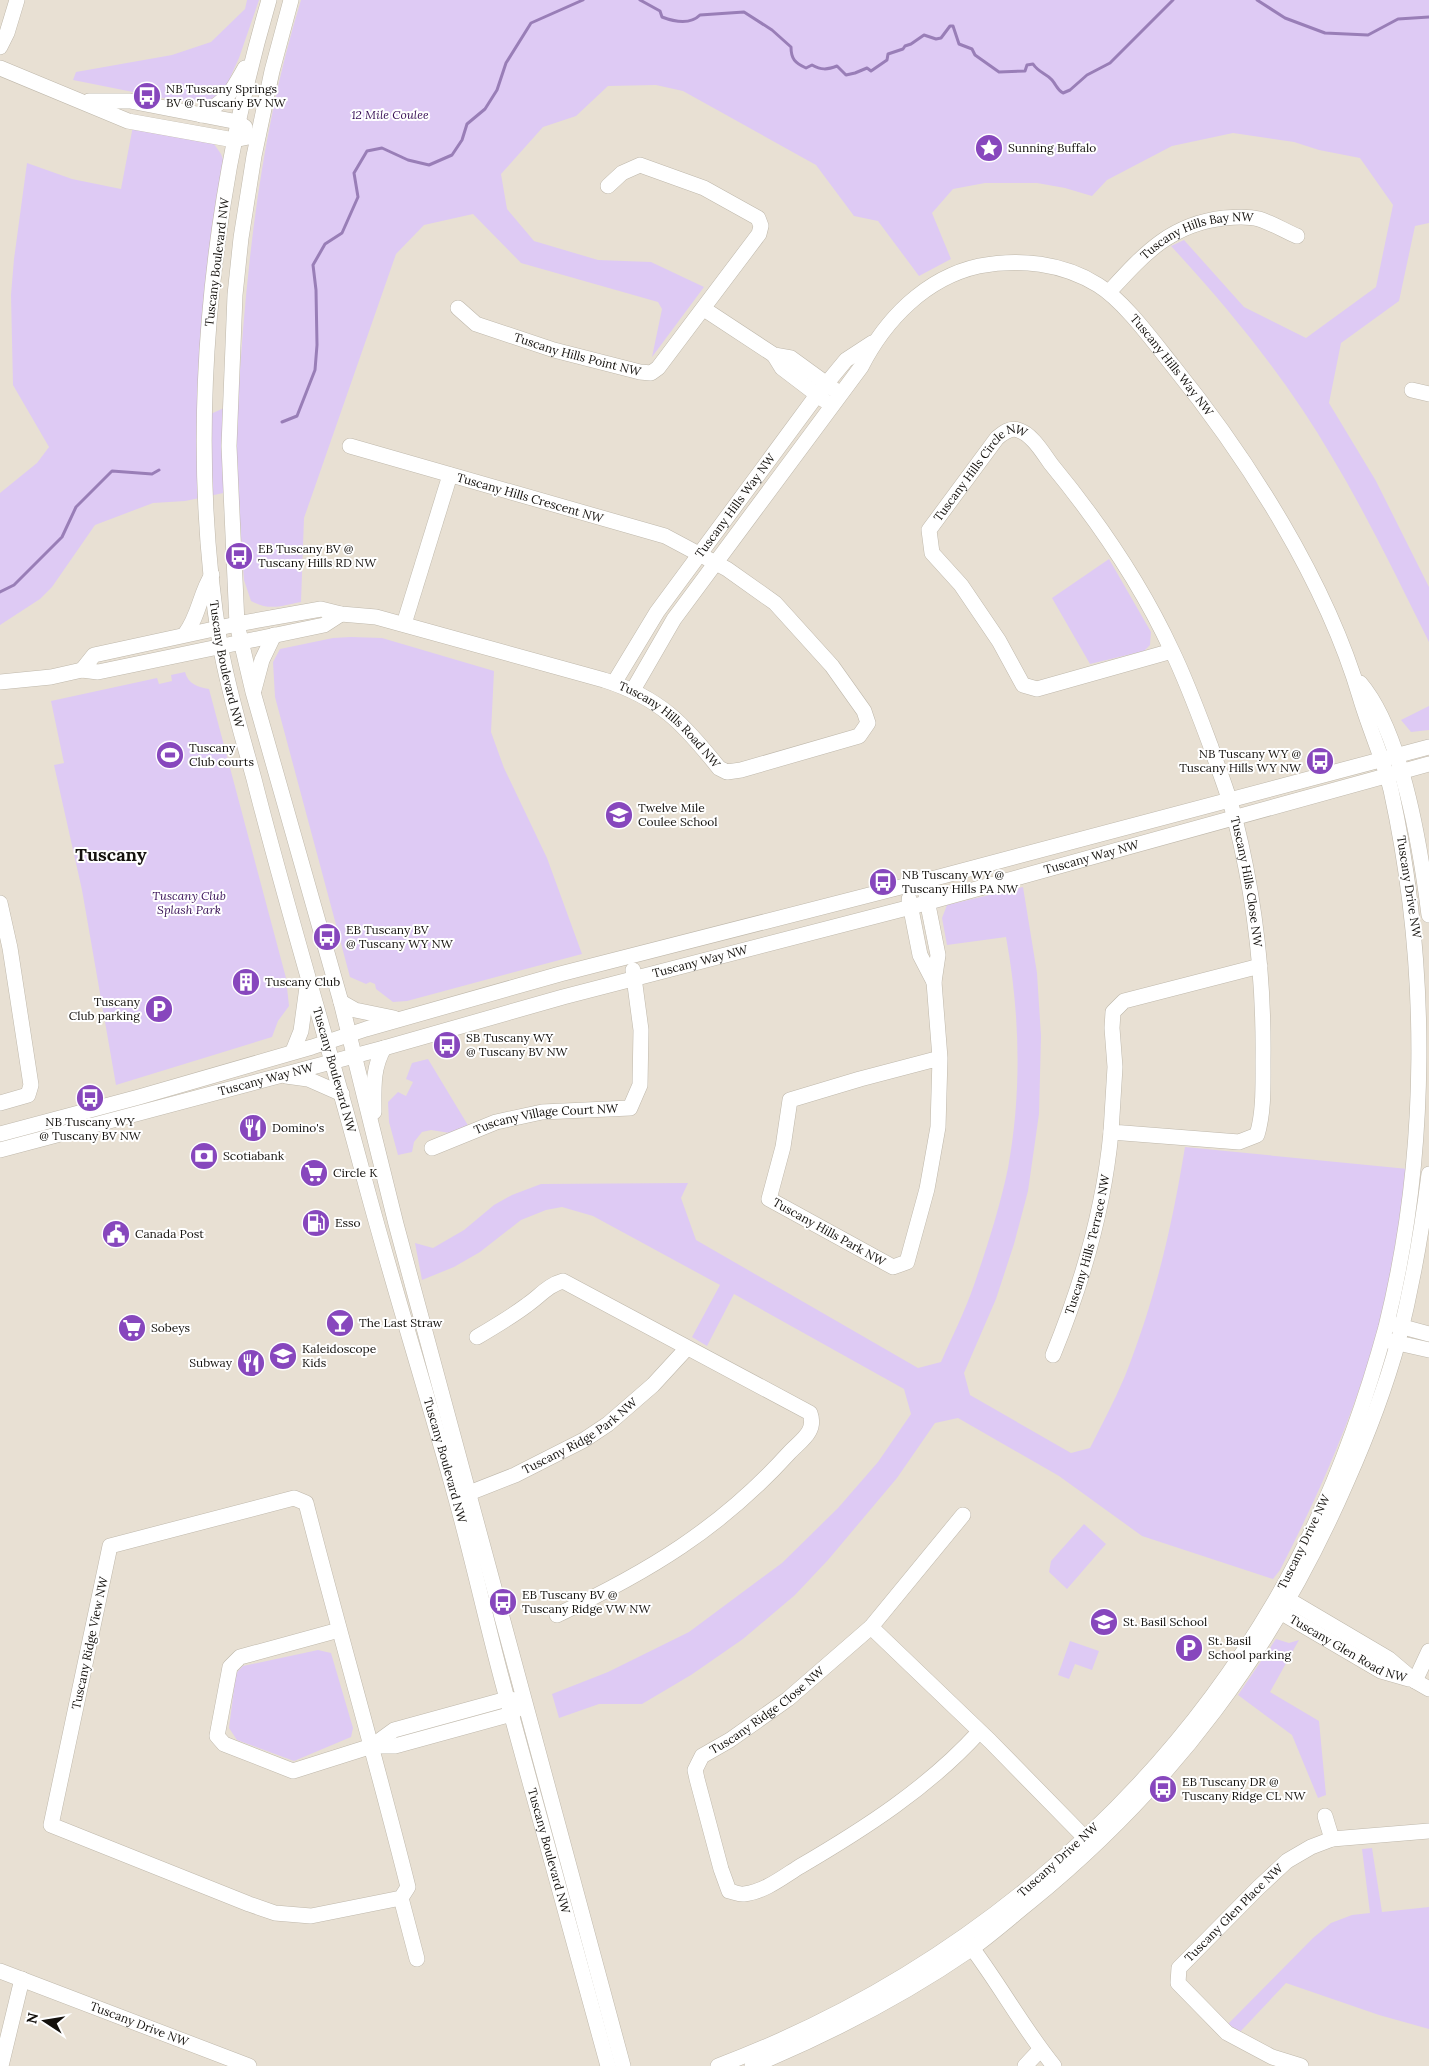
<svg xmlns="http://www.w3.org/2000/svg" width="1429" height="2066" font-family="Lora,serif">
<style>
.green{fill:#decaf4}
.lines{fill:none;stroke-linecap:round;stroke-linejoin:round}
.stream{stroke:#997eb7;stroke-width:3}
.minor-casing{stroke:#bfb8ab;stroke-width:16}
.minor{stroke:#fff;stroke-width:15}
.labels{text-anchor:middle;stroke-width:4;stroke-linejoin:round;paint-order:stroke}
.poi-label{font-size:12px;fill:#14110d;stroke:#fff;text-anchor:start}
.park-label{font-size:12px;font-style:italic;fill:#381056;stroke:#fff}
.street-label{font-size:12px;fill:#14110d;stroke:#fff}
.district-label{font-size:18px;font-weight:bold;fill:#14110d;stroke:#fff}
</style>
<rect width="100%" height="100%" fill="#e8e0d3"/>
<!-- green -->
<path class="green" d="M247 0H259L239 58 224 91 209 102 178 101 73 80 76 72 172 55 211 42 245 9Z
M301 0H1429V223L1415 226 1399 301 1341 343 1329 403 1376 481 1429 587V642C1398 580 1368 517 1332 457 1287 380 1232 312 1171 246L1184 240 1244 307 1306 338 1376 287 1393 205 1360 158 1319 150 1294 142 1233 133 1172 146 1107 180 1092 196 1065 188 1037 183H985L953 189 932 213 951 259 919 276 878 221 854 216 816 165 683 91 656 85 608 86 576 116 543 127 501 174 507 209 534 241 598 260 651 262 704 287 652 357 662 309 658 302 521 263 473 214 424 225 396 254 304 518 301 602C280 606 270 611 251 601L244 580 238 490 185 501 153 503 95 525 52 587 40 599 0 625V493L37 463 49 447 13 385 11 295 14 259 27 163 72 179 121 189 133 126 214 144 221 154 224 162 199 419 238 402C246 266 261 130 301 0Z
M1109 559 1151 632 1150 645 1144 651 1090 664 1052 598Z
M351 637 382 638 494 671 491 732 504 768 547 858 582 954 407 1001 393 1002 376 989 375 984 370 982 366 984 350 977 275 697 273 662 280 649 333 638Z
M185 672C188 684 198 687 209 689L286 978 289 1006 278 1021 272 1037 116 1085 82 890 54 765 64 763 51 701 157 678 159 684 172 681 171 675Z
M1429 706V730L1411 732 1401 720Z
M1023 887 1037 973 1041 1036 1039 1114 1028 1191 1014 1244 996 1299 964 1373 970 1395 1071 1453 1090 1448C1102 1424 1115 1400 1125 1376 1155 1300 1172 1227 1185 1147L1408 1169C1399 1235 1388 1303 1367 1366 1344 1437 1314 1504 1280 1570L1273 1579 1142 1536 1059 1476 958 1418 935 1423 897 1478 828 1560 795 1595 743 1639 691 1675 642 1704H599L559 1718 552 1694 608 1672 689 1632 782 1563 838 1508 878 1462 911 1414 904 1389 734 1294 707 1346 692 1337 720 1285 593 1216 562 1207 546 1210 521 1220 480 1252 454 1267 422 1280 415 1243 433 1248 464 1230 494 1205 512 1195 541 1184 688 1183 681 1198 696 1240 918 1368 941 1362C952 1337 965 1311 974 1285 987 1247 1000 1207 1008 1168 1022 1092 1020 1013 1006 937L947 945 942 918 947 905Z
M428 1059 469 1127 450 1133 431 1130 422 1132 414 1142 412 1152 398 1155 389 1122 388 1102 398 1092 406 1096 413 1082 406 1079 412 1063Z
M1084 1524 1106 1544 1067 1589 1049 1572 1051 1561Z
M1276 1639 1289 1643 1299 1640 1270 1692 1319 1721 1326 1795 1318 1798 1292 1735 1238 1695Z
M1070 1641 1099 1651 1092 1670 1075 1664 1069 1679 1058 1675Z
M318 1650 331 1653 353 1728 351 1737 294 1761 237 1740 229 1728 236 1673 243 1666Z
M1372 1848 1382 1912 1429 1907V2029L1379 2015 1286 1983 1239 2033 1228 2024 1313 1938 1331 1923 1352 1915 1370 1913 1362 1849Z"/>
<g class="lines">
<!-- stream -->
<path class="stream" d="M640 0 660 11 662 17C675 22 690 25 700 15L744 12 772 30 791 47C791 59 795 63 806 68L812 65C821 70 827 70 837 66L846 75 855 73 867 68 871 71 887 60 888 54 903 49 905 46 911 44 924 35 936 39 941 38 950 26H953L959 44 972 49 975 55 999 72 1025 71 1027 65 1033 64C1039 73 1046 73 1052 80 1057 86 1057 90 1063 93L1070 90 1087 75 1110 63 1173 0
M1257 0 1285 18 1325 33 1368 35 1398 19 1429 17
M282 422 297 416 315 370 317 345 316 290 313 265 325 244 342 233 358 197 354 173 367 151 382 148 408 160 429 165 452 155 462 140 467 124 485 109 497 90 506 63 531 23 583 0
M0 592 14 585 62 537 76 507 112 471 152 474 159 470"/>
<defs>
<g id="minor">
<path id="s1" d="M269 0C209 205 186 433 220 644 228 690 242 735 254 779 287 910 327 1039 362 1170 391 1280 426 1389 456 1499 474 1564 488 1630 506 1695 540 1819 574 1942 608 2066"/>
<path d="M291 0 272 71 254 156 241 238 235 295 229 446 237 624 253 692 341 1002 396 1224 623 2066"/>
<path d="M0 47 7 33 17 0"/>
<path d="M0 68 128 121 234 140 258 135"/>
<path d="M89 101H130L238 122 245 127"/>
<path d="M201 115C228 99 230 95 245 68"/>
<path id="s2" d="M1109 292C1143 255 1170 224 1224 218 1235 217 1248 216 1259 219 1272 223 1285 231 1297 236"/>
<path id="s3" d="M458 308 476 324 554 350 640 372 651 373 658 368 759 234 761 226 758 218 704 188 640 165 622 173 608 186"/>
<path d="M704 309 774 355 791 358 835 390"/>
<path d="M774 355 782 368 824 400"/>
<path d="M1412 390 1429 394"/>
<path d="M404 624 450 475"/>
<path d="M185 634C199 616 200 593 212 575"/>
<path id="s4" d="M1172 651 1037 689 1023 685 999 641 961 585 932 553 929 530 997 438C1003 433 1010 427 1018 430 1032 434 1043 453 1051 464 1098 521 1141 584 1172 651 1187 682 1199 715 1211 747 1219 771 1229 795 1235 819 1255 898 1264 980 1263 1060 1263 1085 1264 1112 1257 1135L1239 1142 1111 1132 1115 1067 1112 1028 1113 1012 1124 1001 1260 966"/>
<path id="s5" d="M82 670 94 655 237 624 321 609 341 614 376 617 604 680C660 698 683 723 719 768L727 772 741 770 859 736 868 723 864 711 832 666 775 603 727 569 665 536 350 446"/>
<path d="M0 682 51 677 82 670 98 672 324 625 341 614"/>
<path id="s6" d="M614 683 657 612 817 395 846 360 872 343"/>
<path d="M1360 683C1402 732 1421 851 1429 915"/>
<path d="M254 690 262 660 274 635"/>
<path id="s7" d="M633 690 674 619 861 367C885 320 925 278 979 266 1019 258 1063 263 1098 285 1124 301 1153 341 1173 366 1248 459 1326 581 1360 697 1369 728 1383 758 1391 790 1429 965 1429 1153 1386 1327 1360 1422 1325 1515 1275 1601 1150 1815 949 1979 718 2066"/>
<path d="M926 895 938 955 934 982 940 1058 938 1127 927 1189 907 1262 893 1267 769 1199 783 1147 790 1100 860 1079 940 1058"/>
<path d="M909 899 920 955 934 982"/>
<path d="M0 903 10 948 31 1085 28 1095 0 1103"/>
<path d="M341 1002 355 1010 394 1018"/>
<path d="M293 1051 301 1031 307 987"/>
<path d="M286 1076 308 1079 342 1094"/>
<path d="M374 1112C374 1089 372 1069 384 1048"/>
<path d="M0 1134 139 1097 312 1047 366 1029 560 974 924 881 1429 747"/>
<path id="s8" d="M432 1148 496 1122 542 1112 630 1108 640 1085 641 1030 633 970"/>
<path id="s9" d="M0 1150 384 1048 563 997 911 907 1429 764"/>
<path d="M1392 1324 1429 1334"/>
<path d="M477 1337C494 1327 511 1317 527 1305 540 1296 548 1285 563 1281L810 1413C817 1432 800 1441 789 1453 720 1529 648 1572 557 1615"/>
<path d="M1389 1341 1429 1350"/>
<path id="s10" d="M1053 1355C1082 1284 1104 1208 1111 1132"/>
<path id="s11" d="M459 1497 515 1475 584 1440 608 1424 653 1385 687 1348"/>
<path d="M294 1498 306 1503C339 1632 376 1759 408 1887L401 1898 311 1916 275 1913 249 1904 51 1825 110 1546Z"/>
<path d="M1280 1599 1289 1600 1389 1659 1415 1681 1429 1689"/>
<path id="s12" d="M1279 1605 1282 1613 1381 1671 1409 1679"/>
<path d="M871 1627 963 1515"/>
<path d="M339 1630 240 1657 230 1667 217 1736 224 1744 293 1771 372 1746 394 1730 507 1699 516 1700"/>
<path d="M1415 1681 1429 1651"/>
<path id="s13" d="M979 1732C928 1788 864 1829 799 1867 783 1877 764 1892 744 1894 740 1895 734 1892 729 1891L721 1869 697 1779 695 1770 702 1756 730 1740 788 1699 871 1627 990 1741 1092 1845"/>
<path d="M372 1746H395L512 1714 518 1708"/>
<path d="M1325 1816 1332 1839"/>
<path d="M401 1898 417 1959"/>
<path d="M966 1940C998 1981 1022 2027 1054 2066"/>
<path id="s14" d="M0 1971 249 2066"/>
<path d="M1 2066 22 1979"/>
<path d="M752 2066C829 2034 903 1996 971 1949 992 1934 1011 1917 1031 1901 1172 1786 1275 1648 1347 1481 1367 1436 1385 1389 1398 1342 1412 1287 1422 1230 1429 1174"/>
<path d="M1025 2066 1040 2050"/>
<path id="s15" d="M1301 2066 1272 2057 1227 2033 1178 1983 1179 1968 1258 1888 1287 1861 1311 1847 1332 1839 1429 1831"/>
</g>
</defs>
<!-- minor casing -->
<use href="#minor" class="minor-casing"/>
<!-- minor -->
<use href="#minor" class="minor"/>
</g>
<!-- icons -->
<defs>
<symbol id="bus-disc" viewBox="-11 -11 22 22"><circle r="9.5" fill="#8747bd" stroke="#fff"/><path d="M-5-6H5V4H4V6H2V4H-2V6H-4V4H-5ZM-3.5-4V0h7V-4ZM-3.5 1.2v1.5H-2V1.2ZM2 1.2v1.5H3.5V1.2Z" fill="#fff"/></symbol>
<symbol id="sight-disc" viewBox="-11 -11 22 22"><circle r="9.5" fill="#8747bd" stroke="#fff"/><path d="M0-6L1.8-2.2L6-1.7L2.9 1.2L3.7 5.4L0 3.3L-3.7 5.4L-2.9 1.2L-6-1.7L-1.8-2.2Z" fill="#fff"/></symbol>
<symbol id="stadium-disc" viewBox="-11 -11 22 22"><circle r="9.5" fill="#8747bd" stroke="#fff"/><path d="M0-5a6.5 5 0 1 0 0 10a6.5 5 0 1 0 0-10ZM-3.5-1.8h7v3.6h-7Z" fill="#fff"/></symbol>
<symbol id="school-disc" viewBox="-11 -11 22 22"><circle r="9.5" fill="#8747bd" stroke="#fff"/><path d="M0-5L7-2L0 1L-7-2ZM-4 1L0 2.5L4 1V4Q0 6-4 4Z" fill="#fff"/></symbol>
<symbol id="building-disc" viewBox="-11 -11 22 22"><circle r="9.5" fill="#8747bd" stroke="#fff"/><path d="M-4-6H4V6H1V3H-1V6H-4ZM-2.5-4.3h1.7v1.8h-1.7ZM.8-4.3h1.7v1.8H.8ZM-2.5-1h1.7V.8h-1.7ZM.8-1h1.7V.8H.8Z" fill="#fff"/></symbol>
<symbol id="parking-disc" viewBox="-11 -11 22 22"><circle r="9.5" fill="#8747bd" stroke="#fff"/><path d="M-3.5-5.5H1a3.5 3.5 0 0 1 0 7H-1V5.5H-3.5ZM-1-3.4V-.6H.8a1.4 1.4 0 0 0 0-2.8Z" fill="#fff"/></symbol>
<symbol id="restaurant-disc" viewBox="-11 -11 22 22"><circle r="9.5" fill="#8747bd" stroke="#fff"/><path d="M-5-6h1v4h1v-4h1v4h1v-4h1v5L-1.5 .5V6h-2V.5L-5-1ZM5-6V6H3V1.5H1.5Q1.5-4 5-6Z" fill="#fff"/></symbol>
<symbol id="bank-disc" viewBox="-11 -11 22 22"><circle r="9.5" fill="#8747bd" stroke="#fff"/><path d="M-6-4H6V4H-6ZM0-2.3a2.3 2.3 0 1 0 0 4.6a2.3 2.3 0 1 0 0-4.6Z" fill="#fff"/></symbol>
<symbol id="supermarket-disc" viewBox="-11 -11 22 22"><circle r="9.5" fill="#8747bd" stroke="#fff"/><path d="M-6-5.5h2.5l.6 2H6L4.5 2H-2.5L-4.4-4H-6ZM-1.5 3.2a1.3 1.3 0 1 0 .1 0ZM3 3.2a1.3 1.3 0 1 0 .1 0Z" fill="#fff"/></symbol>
<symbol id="fuel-disc" viewBox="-11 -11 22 22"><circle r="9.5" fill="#8747bd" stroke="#fff"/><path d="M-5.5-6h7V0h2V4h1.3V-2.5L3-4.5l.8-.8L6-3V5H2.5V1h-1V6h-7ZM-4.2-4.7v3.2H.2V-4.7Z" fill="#fff"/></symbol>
<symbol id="civic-disc" viewBox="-11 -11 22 22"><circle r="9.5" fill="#8747bd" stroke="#fff"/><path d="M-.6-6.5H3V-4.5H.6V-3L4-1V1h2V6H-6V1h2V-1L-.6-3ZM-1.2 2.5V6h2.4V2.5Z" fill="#fff"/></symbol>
<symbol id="bar-disc" viewBox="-11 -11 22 22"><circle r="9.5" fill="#8747bd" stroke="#fff"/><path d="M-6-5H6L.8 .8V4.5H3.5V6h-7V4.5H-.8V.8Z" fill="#fff"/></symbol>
</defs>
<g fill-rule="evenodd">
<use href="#bus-disc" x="131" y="80" width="32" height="32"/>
<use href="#sight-disc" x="973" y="132" width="32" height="32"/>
<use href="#bus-disc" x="223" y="540" width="32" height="32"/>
<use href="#stadium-disc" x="154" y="739" width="32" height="32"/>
<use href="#bus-disc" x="1304" y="745" width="32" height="32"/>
<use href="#school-disc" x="603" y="799" width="32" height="32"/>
<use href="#bus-disc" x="867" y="866" width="32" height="32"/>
<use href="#bus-disc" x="311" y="921" width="32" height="32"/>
<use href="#building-disc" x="230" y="966" width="32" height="32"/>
<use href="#parking-disc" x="143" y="993" width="32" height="32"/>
<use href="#bus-disc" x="431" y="1029" width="32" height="32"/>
<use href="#bus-disc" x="74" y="1082" width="32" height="32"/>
<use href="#restaurant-disc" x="237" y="1112" width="32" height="32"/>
<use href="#bank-disc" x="188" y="1140" width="32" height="32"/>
<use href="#supermarket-disc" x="298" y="1157" width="32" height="32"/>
<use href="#fuel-disc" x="300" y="1207" width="32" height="32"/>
<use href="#civic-disc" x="100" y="1218" width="32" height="32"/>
<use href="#bar-disc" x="324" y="1307" width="32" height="32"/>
<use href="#supermarket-disc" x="116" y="1312" width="32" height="32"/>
<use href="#school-disc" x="267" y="1340" width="32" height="32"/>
<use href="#restaurant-disc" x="235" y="1347" width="32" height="32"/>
<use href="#bus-disc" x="487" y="1586" width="32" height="32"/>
<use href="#school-disc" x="1088" y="1606" width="32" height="32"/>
<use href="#parking-disc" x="1173" y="1632" width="32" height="32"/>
<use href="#bus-disc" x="1147" y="1773" width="32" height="32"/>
</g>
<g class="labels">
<!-- poi labels -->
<g class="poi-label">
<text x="166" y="93">NB Tuscany Springs<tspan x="166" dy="14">BV @ Tuscany BV NW</tspan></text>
<text x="1008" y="152">Sunning Buffalo</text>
<text x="258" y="553">EB Tuscany BV @<tspan x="258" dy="14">Tuscany Hills RD NW</tspan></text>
<text x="189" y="752">Tuscany<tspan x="189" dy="14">Club courts</tspan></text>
<text x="1301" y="758" text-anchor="end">NB Tuscany WY @<tspan x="1301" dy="14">Tuscany Hills WY NW</tspan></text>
<text x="638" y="812">Twelve Mile<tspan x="638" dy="14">Coulee School</tspan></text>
<text x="902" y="879">NB Tuscany WY @<tspan x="902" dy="14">Tuscany Hills PA NW</tspan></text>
<text x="346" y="934">EB Tuscany BV<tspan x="346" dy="14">@ Tuscany WY NW</tspan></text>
<text x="265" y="986">Tuscany Club</text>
<text x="140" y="1006" text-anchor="end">Tuscany<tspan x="140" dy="14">Club parking</tspan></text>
<text x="466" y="1042">SB Tuscany WY<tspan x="466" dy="14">@ Tuscany BV NW</tspan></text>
<text x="90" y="1126" text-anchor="middle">NB Tuscany WY<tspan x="90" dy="14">@ Tuscany BV NW</tspan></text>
<text x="272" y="1132">Domino's</text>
<text x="223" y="1160">Scotiabank</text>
<text x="333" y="1177">Circle K</text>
<text x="335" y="1227">Esso</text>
<text x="135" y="1238">Canada Post</text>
<text x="359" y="1327">The Last Straw</text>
<text x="151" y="1332">Sobeys</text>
<text x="302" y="1353">Kaleidoscope<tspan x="302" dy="14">Kids</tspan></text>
<text x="232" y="1367" text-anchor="end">Subway</text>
<text x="522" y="1599">EB Tuscany BV @<tspan x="522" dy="14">Tuscany Ridge VW NW</tspan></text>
<text x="1123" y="1626">St. Basil School</text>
<text x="1208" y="1645">St. Basil<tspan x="1208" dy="14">School parking</tspan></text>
<text x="1182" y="1786">EB Tuscany DR @<tspan x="1182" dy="14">Tuscany Ridge CL NW</tspan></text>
</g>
<!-- park labels -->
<g class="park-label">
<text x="390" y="119">12 Mile Coulee</text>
<text x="189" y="900">Tuscany Club<tspan x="189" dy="14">Splash Park</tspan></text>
</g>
<!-- street labels -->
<g class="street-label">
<text dy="4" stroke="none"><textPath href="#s2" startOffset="109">Tuscany Hills Bay NW</textPath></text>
<text transform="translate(217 262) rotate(-83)" y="4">Tuscany Boulevard NW</text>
<text dy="4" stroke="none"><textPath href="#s3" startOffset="130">Tuscany Hills Point NW</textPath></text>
<text dy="4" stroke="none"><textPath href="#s7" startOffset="789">Tuscany Hills Way NW</textPath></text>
<text dy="4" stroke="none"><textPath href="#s4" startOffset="419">Tuscany Hills Circle NW</textPath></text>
<text transform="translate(530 498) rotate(16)" y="4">Tuscany Hills Crescent NW</text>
<text dy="4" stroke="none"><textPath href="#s6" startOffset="215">Tuscany Hills Way NW</textPath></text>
<text dy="4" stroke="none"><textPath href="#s1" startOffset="672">Tuscany Boulevard NW</textPath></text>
<text dy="4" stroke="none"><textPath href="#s5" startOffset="624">Tuscany Hills Road NW</textPath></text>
<text dy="4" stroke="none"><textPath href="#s9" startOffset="1130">Tuscany Way NW</textPath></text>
<text dy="4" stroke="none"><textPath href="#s4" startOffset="992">Tuscany Hills Close NW</textPath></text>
<text transform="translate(1409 887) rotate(81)" y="4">Tuscany Drive NW</text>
<text dy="4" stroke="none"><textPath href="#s9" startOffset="725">Tuscany Way NW</textPath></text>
<text dy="4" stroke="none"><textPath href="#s1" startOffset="1092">Tuscany Boulevard NW</textPath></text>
<text dy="4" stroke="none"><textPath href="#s9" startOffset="275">Tuscany Way NW</textPath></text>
<text dy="4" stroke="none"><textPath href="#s8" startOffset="119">Tuscany Village Court NW</textPath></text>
<text transform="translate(829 1232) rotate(29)" y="4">Tuscany Hills Park NW</text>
<text dy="4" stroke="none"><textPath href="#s10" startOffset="116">Tuscany Hills Terrace NW</textPath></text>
<text dy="4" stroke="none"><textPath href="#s11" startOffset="136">Tuscany Ridge Park NW</textPath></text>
<text dy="4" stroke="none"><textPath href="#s1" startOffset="1498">Tuscany Boulevard NW</textPath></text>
<text transform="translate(1304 1542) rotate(-64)" y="4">Tuscany Drive NW</text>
<text transform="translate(90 1643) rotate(-78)" y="4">Tuscany Ridge View NW</text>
<text dy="4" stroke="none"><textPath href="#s12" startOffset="84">Tuscany Glen Road NW</textPath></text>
<text dy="4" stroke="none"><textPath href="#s13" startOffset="524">Tuscany Ridge Close NW</textPath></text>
<text dy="4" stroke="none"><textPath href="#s1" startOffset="1902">Tuscany Boulevard NW</textPath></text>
<text transform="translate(1058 1860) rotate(-42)" y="4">Tuscany Drive NW</text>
<text dy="4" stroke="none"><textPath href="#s15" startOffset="244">Tuscany Glen Place NW</textPath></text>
<text dy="4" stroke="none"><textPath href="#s14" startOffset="149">Tuscany Drive NW</textPath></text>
</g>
<!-- district labels -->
<g class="district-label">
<text x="111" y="861">Tuscany</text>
</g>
</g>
<!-- north arrow -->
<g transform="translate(45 2021) rotate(282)" stroke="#ffffff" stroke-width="4" paint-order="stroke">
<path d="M0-4L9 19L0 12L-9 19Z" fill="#14110d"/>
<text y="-8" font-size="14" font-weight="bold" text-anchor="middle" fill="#14110d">N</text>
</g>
</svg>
